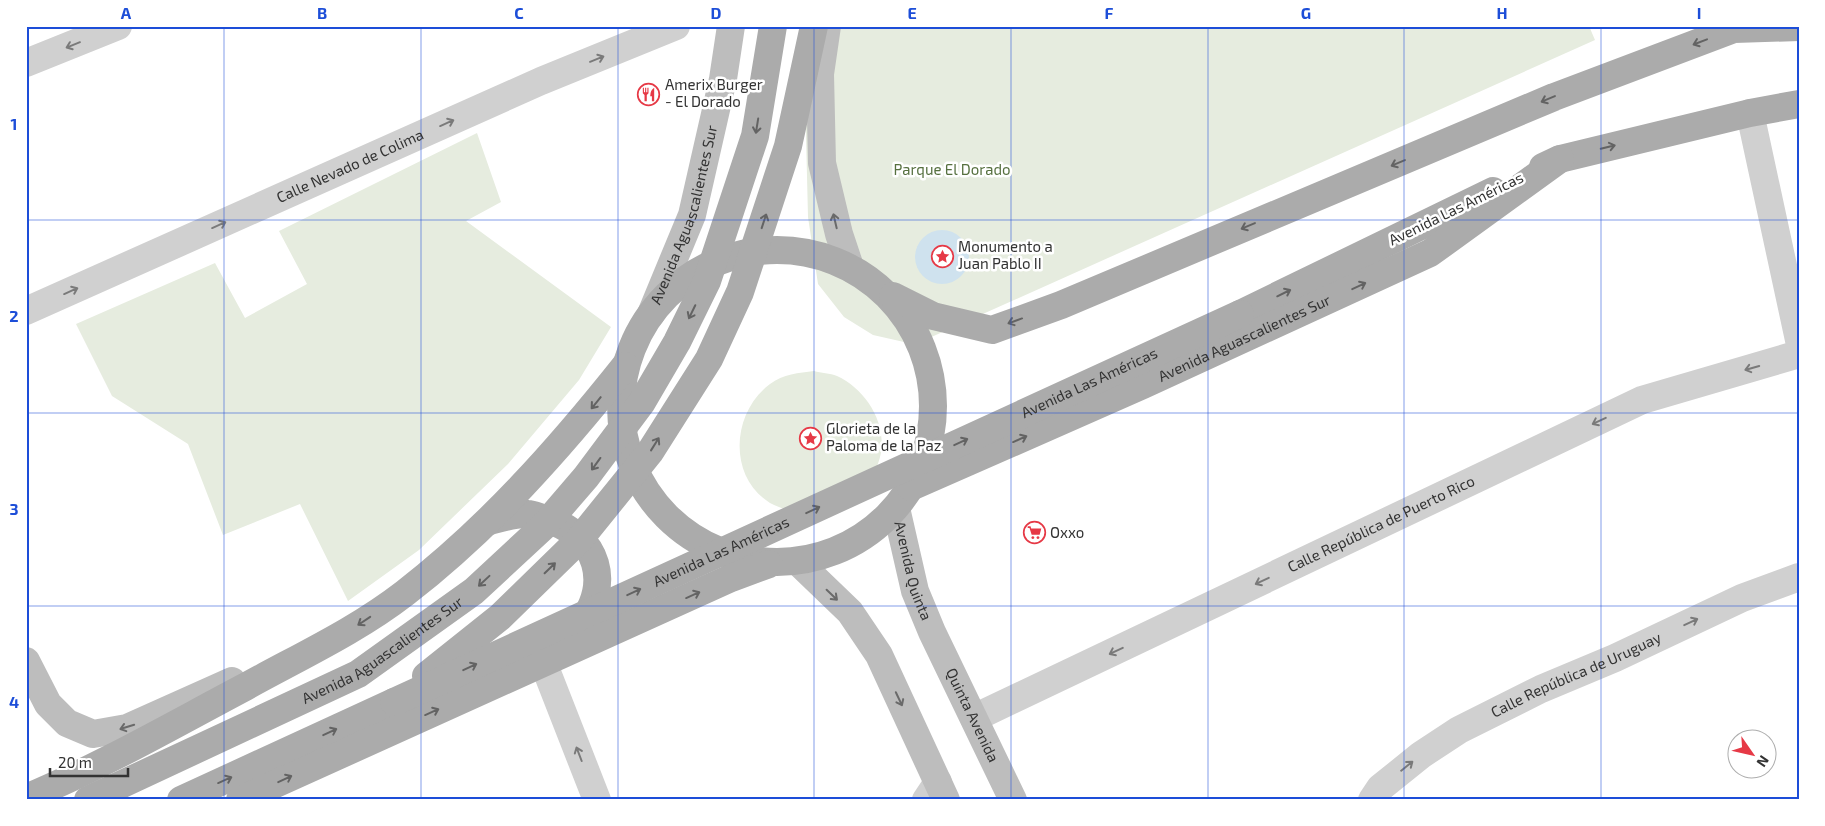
<svg xmlns="http://www.w3.org/2000/svg" width="1825" height="826" font-family="'Exo 2',sans-serif">
<style>
.green{fill:#e6ecdf}
.water{fill:#cfe2ee}
.lines{fill:none;stroke-linecap:round;stroke-linejoin:round}
.street{stroke:#d0d0d0;stroke-width:28}
.secondary{stroke:#bdbdbd;stroke-width:28}
.primary{stroke:#ababab;stroke-width:28}
.primary-bridge{stroke:#ababab;stroke-width:28}
.oneway{stroke:#636363}
.oneway2{stroke:#7a7a7a}
.oneway3{stroke:#6a6a6a}
.grid{fill:none;stroke:#1d4ed8;stroke-width:1;stroke-opacity:0.55}
.labels{text-anchor:middle;stroke-width:5;stroke-linejoin:round;paint-order:stroke}
.poi-label{font-size:15px;fill:#333;stroke:#fff;text-anchor:start}
.street-label{font-size:15px;fill:#333;stroke:#fff}
.park-label{font-size:15px;fill:#56703f;stroke:#fff}
.neatline{fill:none;stroke:#1d4ed8;stroke-width:2}
.grid-label{font-size:16px;text-anchor:middle;font-weight:bold;fill:#1d4ed8}
</style>
<rect width="100%" height="100%" fill="#fff"/>
<!-- green -->
<path class="green" d="M815 26H1589L1595 40 918 343 904 342 873 335 844 317 818 284 808 217 805 95Z
M477 133 501 202 466 221 611 327 579 380 508 464 419 550 348 601 300 504 223 535 188 444 112 396 76 324 215 263 245 318 307 284 279 231Z
M814 371C821 373 830 373 837 376 865 389 886 421 881 452 880 460 876 468 874 475L792 512C785 509 777 507 770 503 727 476 732 412 770 384 783 374 799 373 814 371Z"/>
<!-- water -->
<path class="water" d="M915 257a27 27 0 1 1 54 0a27 27 0 1 1-54 0Z"/>
<g class="lines">
<!-- street -->
<g class="street">
<path d="M26 63 118 26"/>
<path d="M1750 113 1799 340"/>
<path id="s1" d="M26 311 541 81 676 26"/>
<path d="M543 662 597 800"/>
<path id="s2" d="M974 718 1642 400 1799 354"/>
<path d="M926 800 938 782"/>
<path id="s3" d="M1372 800 1380 788 1421 755 1459 730 1541 689 1615 658 1742 598 1799 577"/>
</g>
<!-- secondary -->
<g class="secondary">
<path d="M827 26 820 74 822 163 839 234 850 267"/>
<path id="s4" d="M651 314 692 215 723 79 731 26"/>
<path id="s5" d="M896 508 915 591 932 632 1013 800"/>
<path d="M797 561 850 612 879 655 946 800"/>
<path d="M26 661 48 704 67 723 93 734 127 728 232 681"/>
</g>
<!-- primary -->
<g class="primary">
<path d="M1543 167 1560 159 1750 113 1799 104"/>
<circle cx="777" cy="406" r="156"/>
<path d="M893 296 933 316 992 330 1061 305 1554 97 1734 29 1799 27"/>
<path d="M1240 314 1493 191"/>
<path id="s6" d="M911 487 1143 385 1430 253 1560 159"/>
<path d="M490 521C501 518 516 513 528 514 534 514 540 518 546 519 599 536 613 584 578 628"/>
<path d="M26 798C102 766 173 725 245 687 299 657 356 631 405 593 489 528 559 449 625 366"/>
<path d="M181 800 394 702"/>
<path d="M240 800 731 578 769 564"/>
</g>
<!-- primary-bridge -->
<g class="primary-bridge">
<path d="M426 676 500 617 579 540 650 452 709 359 740 292 788 146 814 26"/>
<path id="s7" d="M394 702 1240 314"/>
<path id="s8" d="M88 800 358 674 474 591 543 527 586 477 642 402 677 342 707 281 755 136 773 26"/>
</g>
</g>
<!-- one-way arrows -->
<defs><path id="oneway-shaft" d="M-6 0H5M1.5-3L5.5 0L1.5 3" fill="none" stroke-width="1.6" stroke-linecap="round" stroke-linejoin="round" transform="scale(1.25)"/></defs>
<g class="oneway">
<use href="#oneway-shaft" transform="translate(1700 42) rotate(159)"/>
<use href="#oneway-shaft" transform="translate(1548 99) rotate(157)"/>
<use href="#oneway-shaft" transform="translate(757 126) rotate(99)"/>
<use href="#oneway-shaft" transform="translate(1608 147) rotate(-14)"/>
<use href="#oneway-shaft" transform="translate(1398 163) rotate(157)"/>
<use href="#oneway-shaft" transform="translate(764 221) rotate(-72)"/>
<use href="#oneway-shaft" transform="translate(1248 226) rotate(157)"/>
<use href="#oneway-shaft" transform="translate(1359 286) rotate(-25)"/>
<use href="#oneway-shaft" transform="translate(1284 293) rotate(-26)"/>
<use href="#oneway-shaft" transform="translate(692 312) rotate(116)"/>
<use href="#oneway-shaft" transform="translate(1015 321) rotate(160)"/>
<use href="#oneway-shaft" transform="translate(596 403) rotate(129)"/>
<use href="#oneway-shaft" transform="translate(1020 439) rotate(-24)"/>
<use href="#oneway-shaft" transform="translate(961 442) rotate(-25)"/>
<use href="#oneway-shaft" transform="translate(655 444) rotate(-58)"/>
<use href="#oneway-shaft" transform="translate(596 464) rotate(126)"/>
<use href="#oneway-shaft" transform="translate(813 510) rotate(-25)"/>
<use href="#oneway-shaft" transform="translate(550 568) rotate(-44)"/>
<use href="#oneway-shaft" transform="translate(484 581) rotate(137)"/>
<use href="#oneway-shaft" transform="translate(634 592) rotate(-25)"/>
<use href="#oneway-shaft" transform="translate(693 595) rotate(-24)"/>
<use href="#oneway-shaft" transform="translate(364 621) rotate(146)"/>
<use href="#oneway-shaft" transform="translate(470 667) rotate(-25)"/>
<use href="#oneway-shaft" transform="translate(432 712) rotate(-24)"/>
<use href="#oneway-shaft" transform="translate(330 732) rotate(-25)"/>
<use href="#oneway-shaft" transform="translate(285 779) rotate(-25)"/>
<use href="#oneway-shaft" transform="translate(225 780) rotate(-24)"/>
</g>
<g class="oneway2">
<use href="#oneway-shaft" transform="translate(73 45) rotate(158)"/>
<use href="#oneway-shaft" transform="translate(597 59) rotate(-22)"/>
<use href="#oneway-shaft" transform="translate(447 123) rotate(-24)"/>
<use href="#oneway-shaft" transform="translate(219 225) rotate(-24)"/>
<use href="#oneway-shaft" transform="translate(71 291) rotate(-24)"/>
<use href="#oneway-shaft" transform="translate(1752 368) rotate(164)"/>
<use href="#oneway-shaft" transform="translate(1599 421) rotate(155)"/>
<use href="#oneway-shaft" transform="translate(1262 581) rotate(155)"/>
<use href="#oneway-shaft" transform="translate(1691 622) rotate(-25)"/>
<use href="#oneway-shaft" transform="translate(1116 651) rotate(155)"/>
<use href="#oneway-shaft" transform="translate(579 754) rotate(-111)"/>
<use href="#oneway-shaft" transform="translate(1407 766) rotate(-39)"/>
</g>
<g class="oneway3">
<use href="#oneway-shaft" transform="translate(835 221) rotate(-103)"/>
<use href="#oneway-shaft" transform="translate(832 595) rotate(44)"/>
<use href="#oneway-shaft" transform="translate(899 699) rotate(65)"/>
<use href="#oneway-shaft" transform="translate(127 727) rotate(163)"/>
</g>
<!-- grid -->
<path class="grid" d="M224 26V800M421 26V800M618 26V800M814 26V800M1011 26V800M1208 26V800M1404 26V800M1601 26V800M26 220H1799M26 413H1799M26 606H1799"/>
<!-- icons -->
<defs>
<symbol id="restaurant-ring" viewBox="-11 -11 22 22"><circle r="9.5" fill="#fff" stroke="#e63946" stroke-width="1.5"/><path d="M-5-6h1v4h1v-4h1v4h1v-4h1v5L-1.5 .5V6h-2V.5L-5-1ZM5-6V6H3V1.5H1.5Q1.5-4 5-6Z" fill="#e63946"/></symbol>
<symbol id="sight-ring" viewBox="-11 -11 22 22"><circle r="9.5" fill="#fff" stroke="#e63946" stroke-width="1.5"/><path d="M0-6L1.8-2.2L6-1.7L2.9 1.2L3.7 5.4L0 3.3L-3.7 5.4L-2.9 1.2L-6-1.7L-1.8-2.2Z" fill="#e63946"/></symbol>
<symbol id="supermarket-ring" viewBox="-11 -11 22 22"><circle r="9.5" fill="#fff" stroke="#e63946" stroke-width="1.5"/><path d="M-6-5.5h2.5l.6 2H6L4.5 2H-2.5L-4.4-4H-6ZM-1.5 3.2a1.3 1.3 0 1 0 .1 0ZM3 3.2a1.3 1.3 0 1 0 .1 0Z" fill="#e63946"/></symbol>
</defs>
<g fill-rule="evenodd">
<use href="#restaurant-ring" x="636" y="82" width="25" height="25"/>
<use href="#sight-ring" x="930" y="244" width="25" height="25"/>
<use href="#sight-ring" x="798" y="426" width="25" height="25"/>
<use href="#supermarket-ring" x="1022" y="520" width="25" height="25"/>
</g>
<g class="labels">
<!-- poi labels -->
<g class="poi-label">
<text x="665" y="90">Amerix Burger<tspan x="665" dy="17">- El Dorado</tspan></text>
<text x="958" y="252">Monumento a<tspan x="958" dy="17">Juan Pablo II</tspan></text>
<text x="826" y="434">Glorieta de la<tspan x="826" dy="17">Paloma de la Paz</tspan></text>
<text x="1050" y="538">Oxxo</text>
</g>
<!-- street labels -->
<g class="street-label">
<text dy="5" stroke="none"><textPath href="#s1" startOffset="355">Calle Nevado de Colima</textPath></text>
<text transform="translate(1456 209) rotate(-26)" y="5">Avenida Las Américas</text>
<text dy="5" stroke="none"><textPath href="#s4" startOffset="105">Avenida Aguascalientes Sur</textPath></text>
<text dy="5" stroke="none"><textPath href="#s6" startOffset="365">Avenida Aguascalientes Sur</textPath></text>
<text dy="5" stroke="none"><textPath href="#s7" startOffset="765">Avenida Las Américas</textPath></text>
<text dy="5" stroke="none"><textPath href="#s2" startOffset="451">Calle República de Puerto Rico</textPath></text>
<text dy="5" stroke="none"><textPath href="#s7" startOffset="360">Avenida Las Américas</textPath></text>
<text dy="5" stroke="none"><textPath href="#s5" startOffset="65">Avenida Quinta</textPath></text>
<text dy="5" stroke="none"><textPath href="#s8" startOffset="331">Avenida Aguascalientes Sur</textPath></text>
<text dy="5" stroke="none"><textPath href="#s3" startOffset="242">Calle República de Uruguay</textPath></text>
<text dy="5" stroke="none"><textPath href="#s5" startOffset="222">Quinta Avenida</textPath></text>
</g>
<!-- park labels -->
<g class="park-label">
<text x="952" y="175">Parque El Dorado</text>
</g>
</g>
<!-- border -->
<rect width="1825" height="826" fill="none" stroke="#ffffff" stroke-width="55"/>
<!-- north arrow -->
<g transform="translate(1752 754) rotate(124)"><circle r="24" fill="#ffffff" stroke="#adadad"/>
<path d="M0-4L9 19L0 12L-9 19Z" fill="#e63946"/>
<text y="-8" font-size="14" font-weight="bold" text-anchor="middle" fill="#333333">N</text>
</g>
<!-- scale -->
<path d="M50 768v8h78v-8" fill="none" stroke="#333333" stroke-width="2.5"/>
<text x="58" y="768" font-size="15" fill="#333333" stroke="#ffffff" stroke-width="4" paint-order="stroke">20 m</text>
<rect x="28" y="28" width="1770" height="770" class="neatline"/>
<g class="grid-label">
<text x="126" y="19">A</text>
<text x="322" y="19">B</text>
<text x="519" y="19">C</text>
<text x="716" y="19">D</text>
<text x="912" y="19">E</text>
<text x="1109" y="19">F</text>
<text x="1306" y="19">G</text>
<text x="1502" y="19">H</text>
<text x="1699" y="19">I</text>
<text x="14" y="130">1</text>
<text x="14" y="322">2</text>
<text x="14" y="515">3</text>
<text x="14" y="708">4</text>
</g>
</svg>
